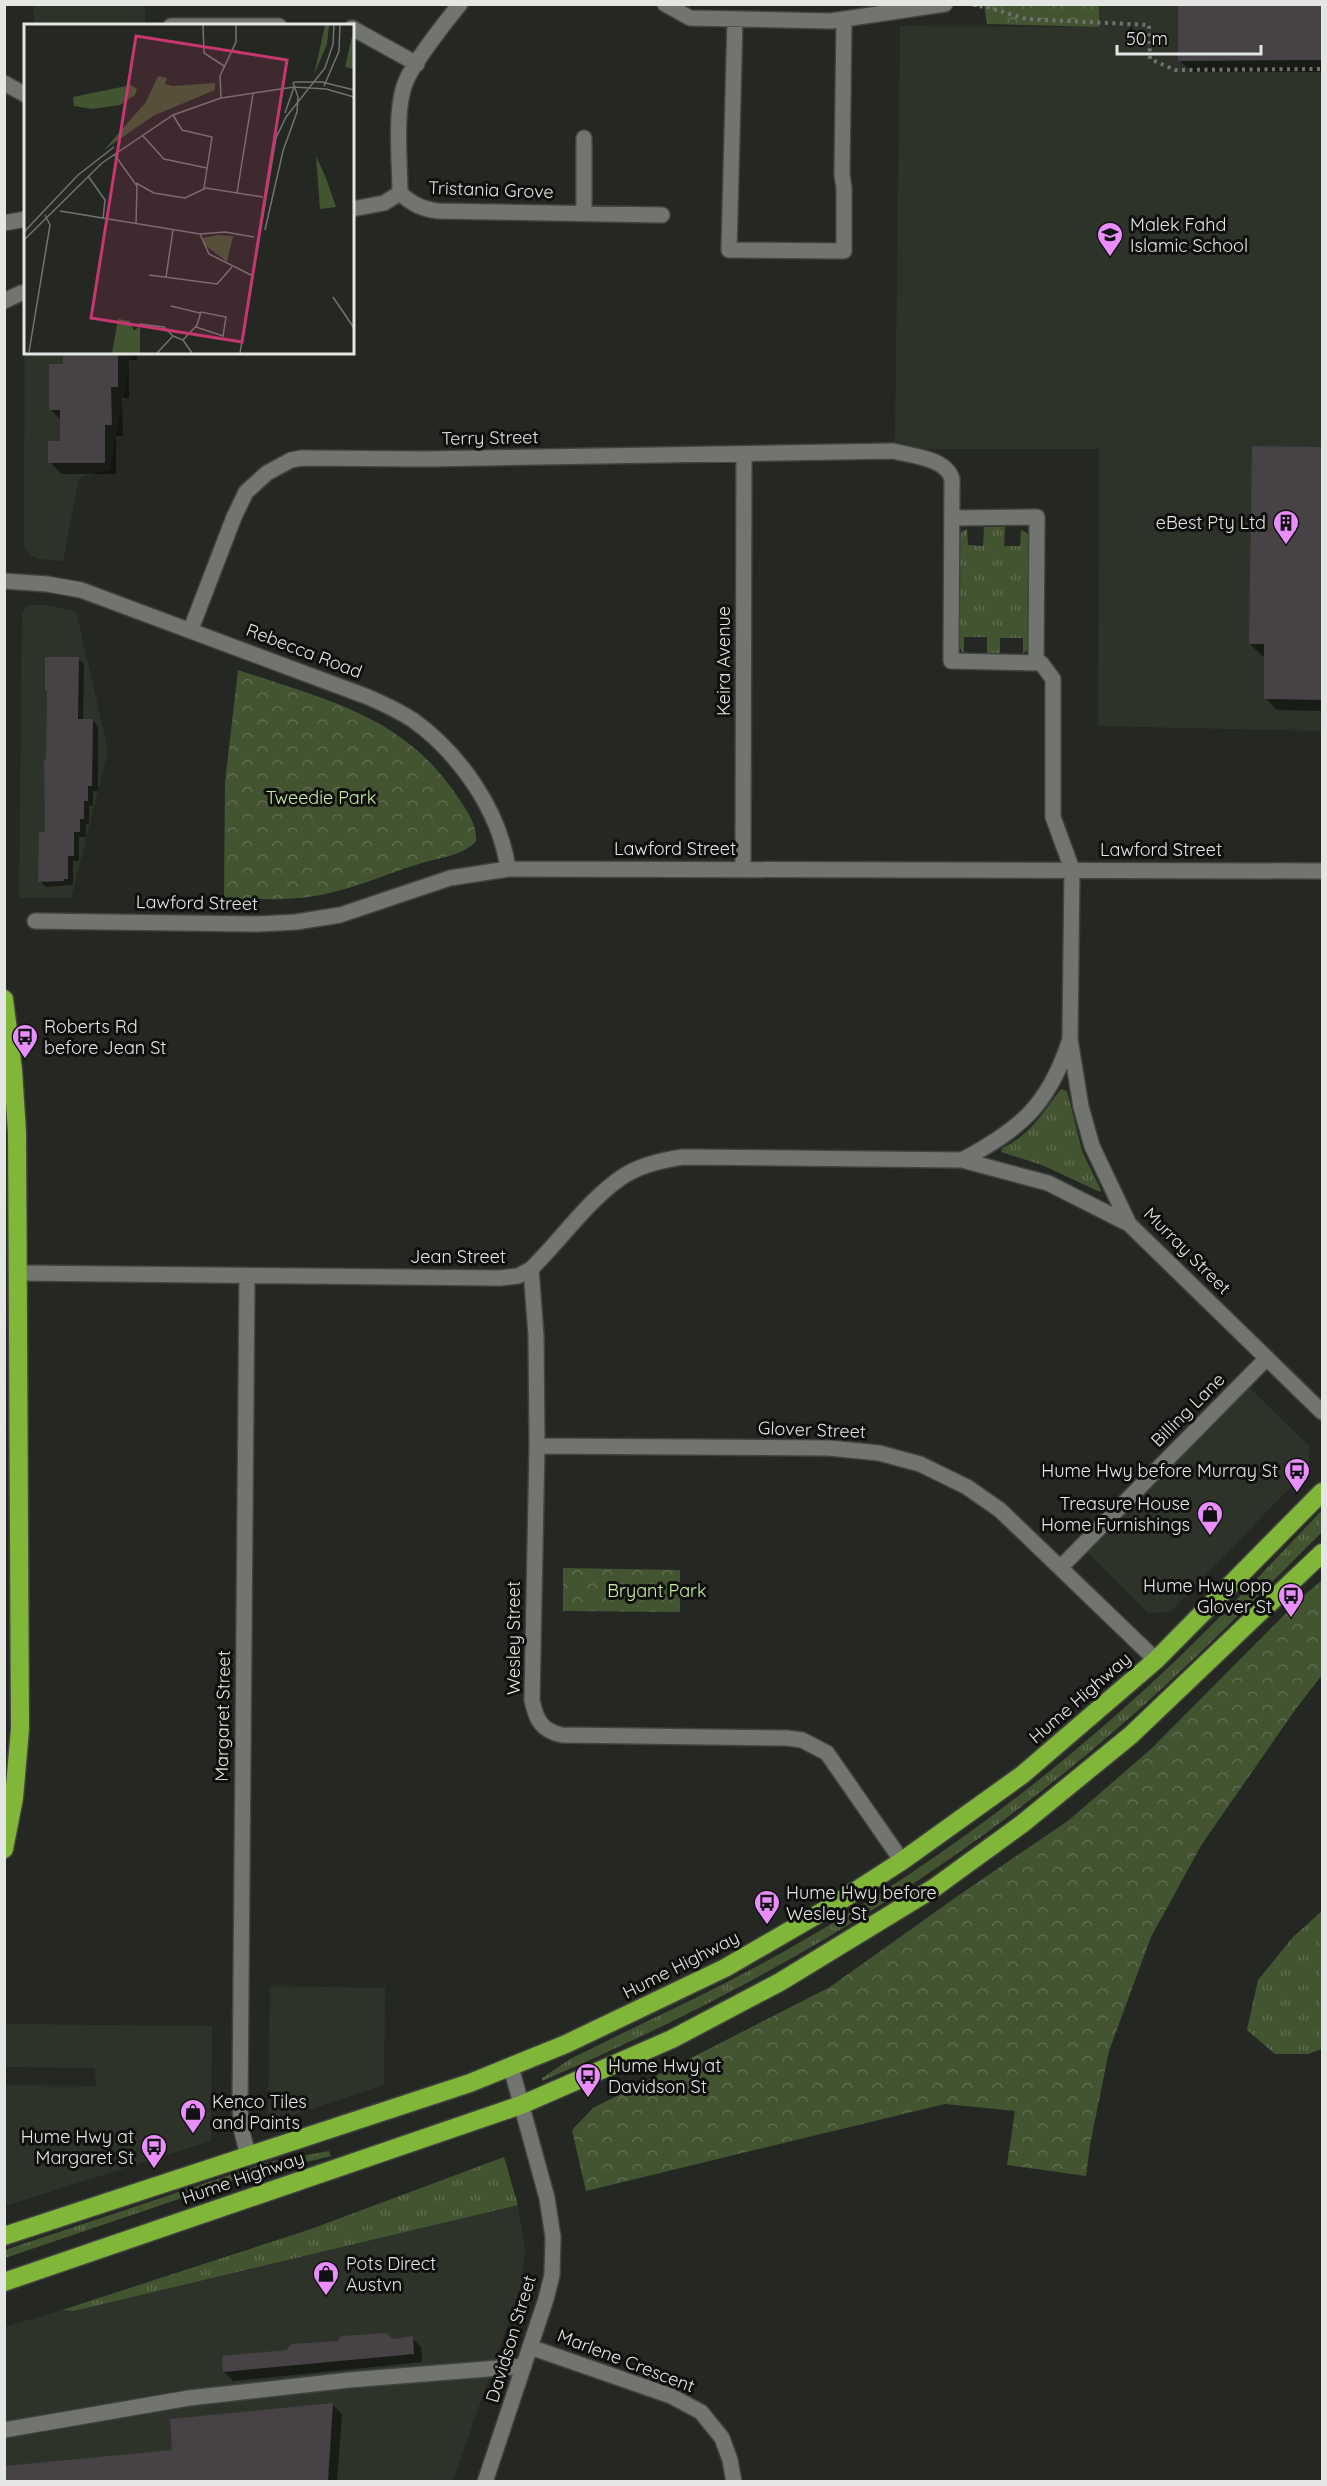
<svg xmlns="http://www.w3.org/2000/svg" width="1327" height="2486" font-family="Quicksand,sans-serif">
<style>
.built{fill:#2e332a}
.grass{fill:url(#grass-tufts)}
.forest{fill:url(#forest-crowns)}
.shadow{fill:#0007}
.building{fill:#464246}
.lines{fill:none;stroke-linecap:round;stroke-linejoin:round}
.minor-casing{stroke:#414340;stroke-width:18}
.highway-casing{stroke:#414340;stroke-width:21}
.path{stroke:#70726f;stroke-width:4;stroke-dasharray:3 4.5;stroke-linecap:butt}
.minor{stroke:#72746f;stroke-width:15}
.highway{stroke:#81b739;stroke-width:18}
.labels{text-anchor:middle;stroke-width:6;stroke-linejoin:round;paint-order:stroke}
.street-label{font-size:18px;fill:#e4e6e3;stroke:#0f0f0e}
.poi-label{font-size:18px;fill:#e4e6e3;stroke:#0f0f0e;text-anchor:start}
.park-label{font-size:18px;fill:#c7ee9f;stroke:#0f0f0e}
.inset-road{fill:none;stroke:#717370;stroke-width:1.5}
.view{fill:#c7376f;fill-opacity:0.15;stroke:#c7376f;stroke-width:3}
.inset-edge{fill:none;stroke:#e4e6e3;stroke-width:3}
</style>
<defs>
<pattern id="grass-tufts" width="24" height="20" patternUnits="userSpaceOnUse" patternTransform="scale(1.5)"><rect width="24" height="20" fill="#435431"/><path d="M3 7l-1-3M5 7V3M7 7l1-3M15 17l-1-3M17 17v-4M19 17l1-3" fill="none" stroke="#5e6d4f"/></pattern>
<pattern id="forest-crowns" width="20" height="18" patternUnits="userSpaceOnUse" patternTransform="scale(1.5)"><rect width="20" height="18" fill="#435431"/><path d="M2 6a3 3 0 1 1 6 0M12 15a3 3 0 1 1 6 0" fill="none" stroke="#5e6d4f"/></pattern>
</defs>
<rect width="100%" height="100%" fill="#252723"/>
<!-- built -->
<path class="built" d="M34 5H145V25H34Z
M1099 5H1322V731L1098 726 1099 449H922L895 441 900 26 1099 27Z
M25 221 26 352 132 353 110 469 79 478 63 561 39 559 31 555 24 547Z
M29 605H47L76 611 108 751 71 898H19L22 612Z
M1250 1388 1309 1446V1468L1170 1612 1148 1613 1087 1552Z
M270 1986 385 1988 384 2085 275 2121 268 2115Z
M5 2024 212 2026 211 2141 5 2206V2085L96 2086 95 2068 5 2067Z
M518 2205 525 2249 522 2284 453 2481 5 2482V2327L62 2310 74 2311Z"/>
<!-- grass -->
<path class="grass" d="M984 527H1005L1004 546H1020L1021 530 1027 533 1029 537V648L1023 654V638H1000V657H987V637H964V655L959 646 958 543 962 531 967 529 968 545 983 546Z
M1061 1089 1067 1091 1082 1151 1101 1190 1100 1192 1042 1165 1001 1152 1002 1148C1030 1136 1043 1112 1061 1089Z
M1322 1510V1532C1247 1607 1173 1683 1091 1751 921 1893 745 1994 542 2081V2078L570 2059C646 2021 723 1987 797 1944 921 1873 1038 1787 1143 1691 1206 1634 1264 1571 1322 1510Z
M1322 1911V2049L1308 2054H1275L1247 2030 1258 1980 1293 1937Z
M329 2151 331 2156 238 2179 5 2258V2250L269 2162Z
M504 2157 518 2205 74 2311 62 2310 311 2229Z"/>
<!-- forest -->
<path class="forest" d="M984 5H1099V27L987 24Z
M238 670C326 700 406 716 459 799 468 812 477 825 476 841 463 856 441 857 422 863 388 873 356 888 321 895 289 901 256 899 224 899L225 782Z
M563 1568 680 1570V1612L563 1611Z
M1322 1580V1675L1295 1710 1202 1844 1151 1937 1109 2051 1090 2145 1086 2176 1007 2165 1015 2111 945 2104 586 2191 572 2130 593 2108 830 1987 959 1895 1069 1820 1151 1749 1300 1599Z"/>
<!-- shadow -->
<path class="shadow" d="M1322 4V72H1192L1179 60Z
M64 352H137V360H129V398H122L123 436H116V474H61L50 462 62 442V421L50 409 64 365Z
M1322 449V711L1277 710 1265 698 1266 656H1262L1250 644Z
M78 659 84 664 83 720H92L98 726V791H93V806H89V824H86V837H79V861H73V885L46 887 40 881 47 834 48 693 46 691Z
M412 2338 421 2347 422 2362 233 2381 224 2372 287 2351Z
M333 2405 342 2414 337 2482H4V2467L174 2451Z"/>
<!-- building -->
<path class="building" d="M1178 4H1323V60L1178 61Z
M63 352H118V387H111L112 425H105V463H48V441H60V410H49V364H63Z
M1252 446 1323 447V700L1264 699V644H1249Z
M45 657H79L78 719H93L92 786H88V801H84V819H80V832H74V856H68V879H64V881L38 882 39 832H45L44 759 46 760 47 691H45Z
M386 2333 393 2339 413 2336 414 2354 223 2372 222 2356 287 2350 291 2344 338 2341 341 2336Z
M333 2403 328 2481H4V2466L172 2450 170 2419Z"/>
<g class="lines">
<defs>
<path id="minor" d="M665 4 690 18 831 21 945 4
M735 20 729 250 844 251V188L842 175 844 20
M171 26H279
M352 28 417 64
M4 83 26 95
M584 138V212
M400 193C412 204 422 209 438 211L662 215
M352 209 384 203 400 193C400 163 394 108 406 81 414 62 446 21 460 4
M4 223 26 219
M4 301 21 293H26
M953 518 1037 517 1036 662
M4 581 47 584 81 590 368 697C384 704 399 711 413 720 460 754 500 811 508 869
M191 629 234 517 246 492 267 473 291 460 302 458 425 459 893 451C912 456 946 458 952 479L951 661 1041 663 1053 679V817L1072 869 1070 1039 1081 1107 1092 1146 1129 1224 1322 1412
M743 869 744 454
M35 921 258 924 296 922 340 915 450 878 508 869 1322 871
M962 1160C1020 1129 1048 1106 1069 1042
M531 1269 536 1335 537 1446 532 1700C536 1720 542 1731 562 1735L787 1738 802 1740 827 1753 902 1861
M18 1273 500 1278 518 1276 531 1269C561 1240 587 1201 622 1177 640 1165 662 1160 683 1157L962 1160 1048 1183 1129 1224
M247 1276 240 2106 242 2132 248 2155
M537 1446 829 1448 879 1453 920 1464 967 1487 1000 1510 1156 1660
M1061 1567 1267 1358
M530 2347 671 2396 701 2412 722 2438 730 2460 734 2482
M4 2430 189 2398 349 2380 524 2366
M485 2482 546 2299 552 2275 553 2237 547 2198 511 2067"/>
<path id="highway" d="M4 999 13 1070 17 1132 20 1729 14 1798 4 1849
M4 2236 470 2083 566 2044 725 1968 832 1906 902 1861 1022 1775 1156 1660 1322 1492
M4 2282 521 2105 672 2039 780 1982 934 1888 1022 1824 1131 1735 1322 1553"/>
</defs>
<!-- minor casing -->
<use href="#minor" class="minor-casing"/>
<!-- highway casing -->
<use href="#highway" class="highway-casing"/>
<!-- path -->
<path class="path" d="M975 4V7L984 6 1026 19 1149 25 1150 59 1175 70 1322 69"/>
<!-- minor -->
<use href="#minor" class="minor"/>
<!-- highway -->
<use href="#highway" class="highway"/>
</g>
<!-- icons -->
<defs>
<symbol id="school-pin" viewBox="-11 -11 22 30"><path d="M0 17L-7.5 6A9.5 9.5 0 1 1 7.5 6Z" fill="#ea8dfd" stroke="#0f0f0e"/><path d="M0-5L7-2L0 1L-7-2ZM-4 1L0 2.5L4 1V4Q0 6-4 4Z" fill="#111"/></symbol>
<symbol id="building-pin" viewBox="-11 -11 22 30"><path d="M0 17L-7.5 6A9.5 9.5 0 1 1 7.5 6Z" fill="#ea8dfd" stroke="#0f0f0e"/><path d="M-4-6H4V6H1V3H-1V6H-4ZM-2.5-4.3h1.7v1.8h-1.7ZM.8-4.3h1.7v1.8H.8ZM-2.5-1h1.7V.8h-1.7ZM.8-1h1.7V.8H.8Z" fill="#111"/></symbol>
<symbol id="bus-pin" viewBox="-11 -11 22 30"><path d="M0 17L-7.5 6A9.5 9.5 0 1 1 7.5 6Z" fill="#ea8dfd" stroke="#0f0f0e"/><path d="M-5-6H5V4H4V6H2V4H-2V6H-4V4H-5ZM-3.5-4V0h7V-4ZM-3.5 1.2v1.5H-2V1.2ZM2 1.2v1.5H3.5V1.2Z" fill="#111"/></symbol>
<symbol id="shop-pin" viewBox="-11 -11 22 30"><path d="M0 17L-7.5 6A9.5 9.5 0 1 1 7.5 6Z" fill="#ea8dfd" stroke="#0f0f0e"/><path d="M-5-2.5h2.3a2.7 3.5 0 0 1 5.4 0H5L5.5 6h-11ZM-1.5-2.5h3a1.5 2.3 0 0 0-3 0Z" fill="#111"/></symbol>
</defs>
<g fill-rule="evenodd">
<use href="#school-pin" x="1095" y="220" width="30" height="40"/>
<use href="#building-pin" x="1271" y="508" width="30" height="40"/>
<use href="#bus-pin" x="10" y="1022" width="30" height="40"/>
<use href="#bus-pin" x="1282" y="1456" width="30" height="40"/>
<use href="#shop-pin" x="1195" y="1499" width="30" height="40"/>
<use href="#bus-pin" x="1276" y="1581" width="30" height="40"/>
<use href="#bus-pin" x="752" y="1888" width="30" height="40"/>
<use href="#bus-pin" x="573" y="2061" width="30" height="40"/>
<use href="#shop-pin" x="178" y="2097" width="30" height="40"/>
<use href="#bus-pin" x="139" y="2132" width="30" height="40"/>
<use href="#shop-pin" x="311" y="2259" width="30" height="40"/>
</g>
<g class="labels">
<!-- street labels -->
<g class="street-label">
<text transform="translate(491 190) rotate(2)" y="6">Tristania Grove</text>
<text transform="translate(490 438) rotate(-1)" y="6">Terry Street</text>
<text transform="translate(304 651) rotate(21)" y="6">Rebecca Road</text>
<text transform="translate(724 661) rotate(-90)" y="6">Keira Avenue</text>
<text x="675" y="855">Lawford Street</text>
<text x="1161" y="856">Lawford Street</text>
<text transform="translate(197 903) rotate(1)" y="6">Lawford Street</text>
<text transform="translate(1187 1251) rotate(45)" y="6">Murray Street</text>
<text x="458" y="1263">Jean Street</text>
<text transform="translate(1188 1410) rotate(-45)" y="6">Billing Lane</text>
<text transform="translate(812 1430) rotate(2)" y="6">Glover Street</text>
<text transform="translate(514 1638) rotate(-90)" y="6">Wesley Street</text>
<text transform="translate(1080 1698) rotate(-41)" y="6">Hume Highway</text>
<text transform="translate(223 1716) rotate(-89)" y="6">Margaret Street</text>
<text transform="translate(681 1965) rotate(-27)" y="6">Hume Highway</text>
<text transform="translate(243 2178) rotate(-19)" y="6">Hume Highway</text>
<text transform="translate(511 2339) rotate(-73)" y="6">Davidson Street</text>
<text transform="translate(626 2361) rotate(21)" y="6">Marlene Crescent</text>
</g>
<!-- poi labels -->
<g class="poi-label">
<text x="1130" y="231">Malek Fahd<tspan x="1130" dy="21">Islamic School</tspan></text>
<text x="1266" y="529" text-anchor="end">eBest Pty Ltd</text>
<text x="44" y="1033">Roberts Rd<tspan x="44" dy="21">before Jean St</tspan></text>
<text x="1278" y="1477" text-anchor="end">Hume Hwy before Murray St</text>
<text x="1190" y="1510" text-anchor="end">Treasure House<tspan x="1190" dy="21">Home Furnishings</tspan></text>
<text x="1272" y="1592" text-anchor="end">Hume Hwy opp<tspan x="1272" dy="21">Glover St</tspan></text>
<text x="786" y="1899">Hume Hwy before<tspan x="786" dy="21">Wesley St</tspan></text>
<text x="608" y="2072">Hume Hwy at<tspan x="608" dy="21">Davidson St</tspan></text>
<text x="212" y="2108">Kenco Tiles<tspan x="212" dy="21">and Paints</tspan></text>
<text x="134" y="2143" text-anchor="end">Hume Hwy at<tspan x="134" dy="21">Margaret St</tspan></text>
<text x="346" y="2270">Pots Direct<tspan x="346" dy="21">Austvn</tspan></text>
</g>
<!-- park labels -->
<g class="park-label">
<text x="321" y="804">Tweedie Park</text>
<text x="657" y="1597">Bryant Park</text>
</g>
</g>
<!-- overview -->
<g transform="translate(24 24)">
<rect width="330" height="330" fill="#252723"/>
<path d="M301 1H305L303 20 290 51ZM107 61 113 65 111 71 96 81 68 85 50 82 49 73ZM292 132 302 154 312 183 296 185Z" fill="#435431"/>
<path d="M134 52 143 54 141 60 149 62 191 59V66L129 92 80 126 122 78ZM194 211 209 212 203 238 181 221 179 214ZM94 295 106 297 110 307 116 302V329H88Z" fill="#435431"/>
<path d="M329 8H330V45L321 43Z" fill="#435431"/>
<path class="inset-road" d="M179 1 180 29 200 42M270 58H298L330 66M300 62 315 27 316 1M197 74 196 52 212 18V1M261 89 270 63M149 91 158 106 188 113 180 164M119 112 140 135 183 144M90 130 113 162 112 200M64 152 81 176 79 195M112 159 130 169 161 174 182 164 239 173M213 169 229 70M36 187 176 210 201 208 230 213M241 206 259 127 273 88 274 73 269 58M0 208 54 151 90 123M176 210 185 230 229 252M0 216 78 139 149 91 197 74 270 63 302 65 330 73M125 251 193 260 208 243M142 253 149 206M309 273 330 304M147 282 176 289M115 300 140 303 149 312M149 312 159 316 168 329M159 316 173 301 177 288 202 293 199 312 172 303M5 328 26 201 21 191M133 329 149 312M216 329 252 114 262 93 301 44 309 20 310 1"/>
<path class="view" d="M112 12 263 36 218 318 67 294Z"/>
<rect width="330" height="330" class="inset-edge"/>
</g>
<!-- border -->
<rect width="1327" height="2486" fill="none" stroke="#e4e6e3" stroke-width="12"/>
<!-- scale -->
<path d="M1117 45v9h144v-9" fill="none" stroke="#e4e6e3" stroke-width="3"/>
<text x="1126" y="45" font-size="18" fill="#e4e6e3" stroke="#0f0f0e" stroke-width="4.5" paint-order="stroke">50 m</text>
</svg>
